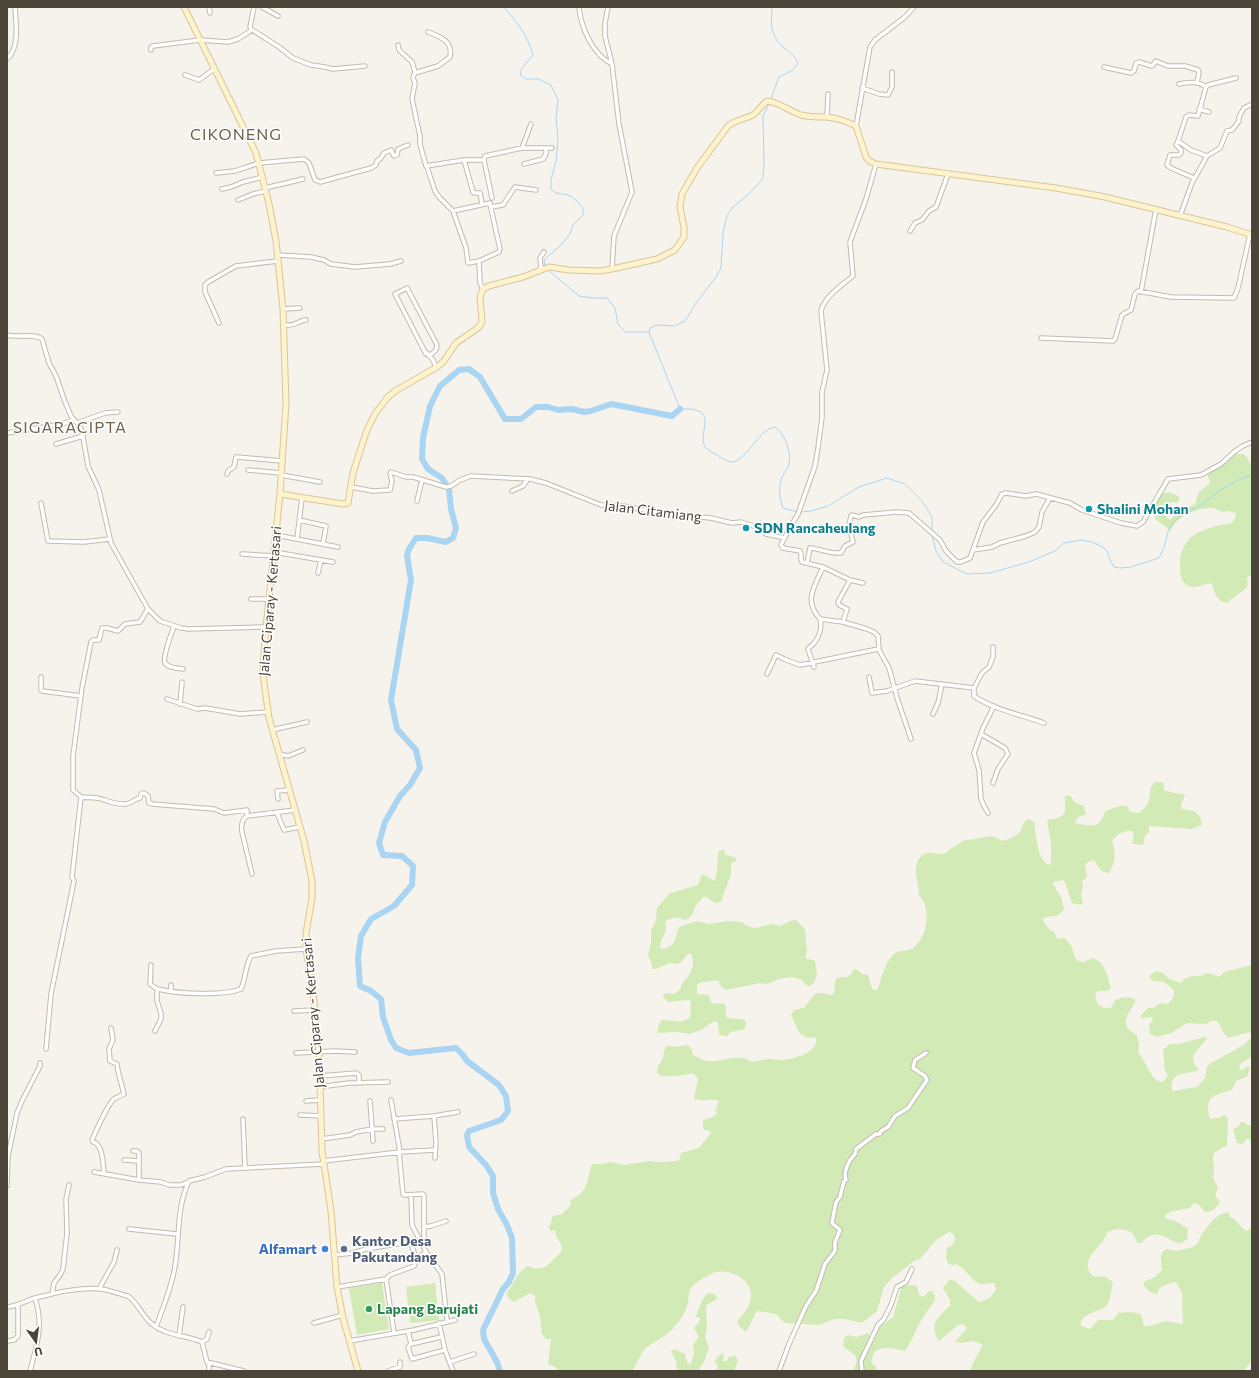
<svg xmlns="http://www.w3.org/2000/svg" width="1259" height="1378" font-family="Commissioner,sans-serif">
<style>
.green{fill:#d2eab5}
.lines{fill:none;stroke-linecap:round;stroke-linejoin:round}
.stream{stroke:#a9d4f2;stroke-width:1}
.river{stroke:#a9d4f2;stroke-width:6}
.street-casing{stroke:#c2bbae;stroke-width:5.5}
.secondary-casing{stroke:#d6c79b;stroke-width:7}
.street{stroke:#fff;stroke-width:3.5}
.secondary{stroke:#fff3cd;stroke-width:5}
.culture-dot{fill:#0f9aa8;stroke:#fff;stroke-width:1.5}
.shop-dot{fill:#3f7fe0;stroke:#fff;stroke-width:1.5}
.service-dot{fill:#5c6f8a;stroke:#fff;stroke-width:1.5}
.leisure-dot{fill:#2e9e5b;stroke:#fff;stroke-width:1.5}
.labels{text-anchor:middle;stroke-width:3;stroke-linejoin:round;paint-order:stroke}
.culture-label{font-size:14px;font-weight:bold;fill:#0d838f;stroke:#fff;text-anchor:start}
.street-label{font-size:14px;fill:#4b4439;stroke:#fff}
.service-label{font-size:14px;font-weight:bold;fill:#4e5e75;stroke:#fff;text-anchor:start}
.shop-label{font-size:14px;font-weight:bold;fill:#366cbe;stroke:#fff;text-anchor:end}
.leisure-label{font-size:14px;font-weight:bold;fill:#27864d;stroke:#fff;text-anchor:start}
.quarter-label{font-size:16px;letter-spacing:1px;fill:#6e6250;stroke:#fff}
</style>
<rect width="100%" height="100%" fill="#f6f3ec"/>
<!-- green -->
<path class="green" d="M1235 454H1244C1248 458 1249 463 1252 466V574L1247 578C1249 588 1246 589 1238 594 1234 597 1231 600 1227 603 1218 602 1213 592 1212 583 1204 584 1194 589 1188 586 1183 584 1180 575 1180 570 1178 535 1202 528 1232 523L1236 516V513L1228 511 1222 512C1211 503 1189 511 1178 520 1175 523 1173 527 1170 530L1155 519V512L1151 506 1155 496C1160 496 1164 492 1169 493 1173 493 1176 495 1179 497L1180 499 1177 503 1173 502C1168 504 1164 509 1164 515L1170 520 1178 512 1195 504 1199 492 1210 483 1208 476V473L1218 468Z
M1155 782H1161L1164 784V790L1174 793 1185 794 1181 806 1182 809C1194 811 1200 811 1202 825L1191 829 1149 826V832L1145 836 1143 845 1134 844 1132 843 1134 834 1130 830 1118 834 1112 841C1116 852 1116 862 1109 873 1100 872 1099 868 1094 860L1088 862 1085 865 1087 877 1082 881 1083 886 1081 895 1083 903 1081 905 1072 903 1065 882 1063 880 1053 882V884L1062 899 1064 909C1057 920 1050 914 1042 919L1049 929 1054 932 1056 937 1059 939 1065 938 1072 947 1074 956 1078 961 1084 962 1092 958C1105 961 1107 976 1111 987L1110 990C1105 992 1100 990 1096 992 1093 1003 1102 1011 1112 1007L1114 1002C1118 997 1129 996 1135 999V1003C1131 1009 1123 1019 1127 1027 1129 1031 1135 1033 1137 1036L1139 1044 1138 1053C1147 1061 1150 1082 1163 1082L1168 1076 1164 1068C1165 1062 1163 1056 1163 1050L1170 1044H1179L1205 1037 1207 1039C1203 1043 1193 1053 1193 1058 1192 1062 1197 1067 1199 1070 1185 1076 1170 1069 1172 1091L1197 1087 1205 1078 1207 1067 1209 1064 1244 1045 1248 1040 1252 1038V1056L1239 1065 1241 1071 1248 1066 1250 1068 1247 1077 1236 1081 1232 1090C1212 1096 1204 1096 1210 1119L1215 1118H1220L1222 1116 1225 1115 1227 1117 1228 1120 1227 1146C1203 1155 1218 1160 1213 1177L1218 1188 1215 1195 1220 1202C1216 1208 1212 1212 1205 1212L1199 1205 1194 1203 1190 1208 1172 1211 1165 1215V1218L1177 1222 1188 1229 1187 1239 1180 1244C1163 1237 1156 1227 1141 1243H1138C1135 1240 1135 1234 1131 1232 1127 1229 1115 1228 1110 1231 1106 1233 1106 1237 1103 1241 1096 1250 1082 1260 1090 1273 1094 1279 1100 1275 1105 1277 1107 1278 1110 1280 1113 1282 1111 1290 1111 1300 1106 1306 1100 1312 1078 1314 1081 1326L1090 1329 1098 1320H1113L1118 1313 1131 1312 1141 1314 1144 1326H1150L1165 1321 1183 1324 1182 1293 1176 1282C1170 1283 1164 1285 1159 1289L1158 1293 1156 1294C1150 1292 1143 1288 1144 1282L1155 1277 1162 1270 1161 1258 1162 1252 1167 1249 1177 1251 1193 1247 1198 1243 1201 1235 1213 1220 1221 1214 1228 1212 1230 1217C1237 1220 1239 1226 1246 1231L1250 1229 1252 1225V1360L1244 1371H970L974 1361 983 1345 974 1341 962 1343 955 1342 967 1328 963 1324 958 1325 939 1341C928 1325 938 1316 950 1306V1300L943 1288 950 1279 956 1282 979 1302 990 1298 996 1289 994 1283C990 1283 985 1284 981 1284 971 1282 966 1267 955 1264L953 1266 948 1263 946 1258 947 1248 952 1246 955 1240 954 1234 949 1232 935 1241 920 1259 914 1261 892 1278 884 1287 877 1311 862 1323 845 1319H834L819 1325 785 1323 776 1314 757 1311 746 1332 740 1327 737 1322C742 1315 750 1307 751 1298 754 1279 726 1266 711 1274 705 1277 693 1283 690 1290 688 1294 689 1299 688 1302 686 1311 681 1320 675 1326 667 1337 653 1341 644 1350 639 1356 637 1365 632 1371H559L555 1367 548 1364 551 1339H546L542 1334 540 1317 535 1301V1296L530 1293 514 1302 512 1301 506 1294 521 1271 528 1266C545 1274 550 1262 562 1251 562 1240 556 1241 555 1230L550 1231 549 1228 553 1216 562 1214 570 1206 571 1200C573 1198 577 1197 579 1195 588 1188 588 1175 592 1164H601L610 1162 624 1165 649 1161 658 1162 677 1161 680 1159 681 1153 699 1148 710 1134 711 1131 705 1130 703 1128V1120L715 1116 718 1111 715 1112 719 1101C711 1098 702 1102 694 1099L698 1078 693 1073C687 1075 659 1080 657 1072 656 1068 661 1062 663 1058 664 1054 664 1050 666 1046H673L675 1047 688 1045 692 1049 693 1055C698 1057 703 1061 708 1061 721 1063 740 1052 752 1062 758 1061 764 1059 771 1059 774 1059 777 1060 780 1060 792 1060 819 1053 816 1038 813 1037 809 1038 806 1037 797 1034 795 1022 791 1015L794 1010 804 1008 815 994C822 991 826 995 833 995 836 990 833 983 837 978 845 976 850 980 853 970L856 969 862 974 868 975 872 989 875 990 878 989C881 979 884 966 891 957 898 948 905 953 913 948 928 937 932 908 919 895 919 883 912 869 919 859 927 847 936 857 945 853 946 853 949 850 950 849 954 847 959 844 963 841 967 839 971 840 975 839 986 838 990 833 1002 841 1008 839 1016 837 1020 832 1023 827 1022 822 1029 819L1034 822C1036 833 1037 861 1049 865L1051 863V842L1047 821 1050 819C1055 820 1061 817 1065 813V796H1071L1074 802 1084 806 1086 814 1077 818 1075 823C1091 826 1100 830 1105 811 1113 809 1119 805 1127 806L1130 812 1139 813C1143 809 1148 805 1149 800 1151 794 1149 786 1155 782Z
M724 849 725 855 731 856 736 858V861L731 863V874L721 902 715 903 706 897H703L695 907 692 915 688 919 684 920C679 916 669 918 665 922 668 935 661 935 660 947L662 949C676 947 675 938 679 927L697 921 709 924 727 921 742 922 747 926 755 928 771 924 780 926 790 921 796 920 804 928 805 931 807 951 805 957 807 959 813 960 815 961 817 975 814 983 809 986 806 985 802 980 792 977 778 979 773 982 766 984 760 983 726 990 722 988 718 980 699 983 697 985V994L709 995 711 1003 724 1004 726 1006V1015L727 1018 740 1019 745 1020 746 1023 745 1029 731 1032 727 1036H724L720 1035 719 1033 718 1024 716 1021 711 1023 701 1030 690 1034 676 1032 658 1033C657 1030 659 1023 662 1020 671 1020 683 1024 690 1018L691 1002 689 1000 668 1002 664 998 663 995 666 993 675 994 677 992C681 989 681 985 684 981 691 974 697 962 690 953 685 955 684 961 678 964L669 963 656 969H653L648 954 651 943V931L656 920 657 908 670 893 698 885 701 876 704 875 715 881 717 870 718 852Z
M1252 965V1032L1241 1034 1229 1038C1222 1034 1222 1026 1217 1021H1211L1206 1024 1187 1023 1171 1033 1157 1037 1150 1034 1149 1025 1153 1020 1152 1017 1141 1018V1015L1148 1008H1153L1161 1003 1167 1004C1179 995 1175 988 1163 982 1160 981 1157 982 1153 981 1151 979 1150 978 1149 976L1156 971 1163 973 1170 979 1181 983C1187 975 1193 976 1202 976 1207 970 1214 975 1220 977L1224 972Z
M1241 1122H1244L1248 1125 1252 1126V1143L1248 1138 1242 1144 1237 1143 1233 1129 1238 1127Z
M382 1283 389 1329 357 1335 349 1288Z
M435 1283 439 1320 410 1323 406 1287Z
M912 1285 917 1286C919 1291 917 1296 924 1297L928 1292 931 1291 935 1295V1300L919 1324 911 1341 905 1351C893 1349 885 1345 874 1352L871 1362 876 1367 877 1371H853L857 1361 855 1355C848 1348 841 1351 844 1338L848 1335 857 1337 868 1333 871 1339 876 1337 880 1327 893 1317 901 1289 903 1286Z
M709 1293 715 1294 717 1299 707 1305 706 1307 707 1327 705 1338 709 1347 704 1362 698 1371 677 1370 676 1361 671 1351 674 1349 685 1354 687 1362 689 1364H691L694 1353 693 1345 698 1338V1335L694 1328 701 1319 696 1316C699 1309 702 1296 709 1293Z
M723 1353 724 1356 723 1361 726 1362 729 1357 735 1356 738 1360 734 1371H707L716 1370 718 1366 715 1362C716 1358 719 1355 723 1353Z"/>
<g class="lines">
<!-- stream -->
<path class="stream" d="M504 7C517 23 527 34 533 55L522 68 520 75 526 79H539L551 85 558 100 556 119 558 139 556 161 551 180V189L556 193 569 195 577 201 583 208V215L573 225 570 234 559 247 544 260 545 266
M771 99 779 77 793 70 798 63C795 56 789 52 783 47 770 35 771 24 772 7
M548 270 579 296 593 298H607L615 308 618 324 625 332H649L680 409C723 407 695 433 706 448 709 451 713 453 717 455 720 457 726 461 731 462 747 462 757 430 775 427 784 432 792 453 789 464 788 468 785 471 783 475 778 486 779 497 783 508L798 512
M649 332 650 328 657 325 675 326 685 321 696 303 716 277 721 268 723 233 727 216 733 207 751 192 763 178 764 163 763 116 769 104
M801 512 811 511 828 506 859 487 887 478 905 484 922 501 932 517V530
M932 535 936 551 943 562 967 574 990 573 1029 562 1055 551 1064 543 1081 540 1092 542 1103 547 1107 551 1111 562 1114 567 1120 568 1131 567 1159 558C1161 554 1164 549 1165 544 1167 538 1167 532 1170 527 1178 514 1191 512 1202 504 1219 492 1232 480 1252 475"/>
<!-- river -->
<path class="river" d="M500 1371 497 1362 484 1339 483 1330 503 1289 509 1282 513 1273 512 1238 507 1225 498 1209 493 1193V1176L486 1165 469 1147 467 1135 469 1131 501 1120 508 1111 506 1096 499 1085 467 1061 463 1055 456 1048 409 1053 396 1048 391 1040 383 1017 381 999 371 991 360 986 358 958 361 936 371 919 394 906 412 885 413 866 402 856 383 855 379 843 385 822 400 796 410 785 420 768 416 750 397 729 391 700 411 580 407 556 409 549 416 538H427L446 542 453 538 456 528 451 509 449 489 442 478 428 469 422 459 423 438 430 406 440 386 459 370 469 369 480 377 505 419H521L536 407H548L558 410 572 409 584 412 591 411 611 404 672 416 680 409"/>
<defs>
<path id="street" d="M209 7 210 13
M254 7 250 27 251 29 279 47 293 58 311 65 325 67 333 69 365 66
M262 7 278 16
M579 7C581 28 593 55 612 64
M608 7 605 23V36L612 64 619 124 632 192 614 236 612 269
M398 45 399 50 412 62 415 72 413 78 415 83 412 99 420 136V144L426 166 464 160 473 192 474 193H480L482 204
M151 50V47L153 46 200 40 228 42 238 39 252 30
M7 59C20 48 16 23 15 7
M1104 67 1131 73 1134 71 1136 63 1139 62 1152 66 1153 65 1156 61 1168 66H1185L1198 70 1199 72 1197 83
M415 73 438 66 450 57C453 41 441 37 428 32
M185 75 199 80 214 69
M1179 84C1188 82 1199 81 1206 87L1198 116 1189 115 1186 117 1178 141 1191 150 1207 156 1192 183 1180 216
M1206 87 1208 85 1236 78
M862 88 879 94 888 95 892 87V72
M1199 109 1209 112
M827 117 828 94
M856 126 870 47 875 40 905 17 914 7
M1178 141 1176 145 1181 150V153L1179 155H1170L1167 165 1171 168 1194 178
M522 148H552
M1207 156 1220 148 1227 131 1232 130 1239 121V117L1244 108 1252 104
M464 160H484L492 198
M484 160 485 156 522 148 531 124
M524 164 543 159 546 154V148
M427 167 435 191 439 197 453 211 466 248 468 263 479 261
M216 173 235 171 259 163 304 159 309 163 315 180 320 182 371 168 376 165 377 161 381 158 384 153 391 150 394 156 397 155 398 149 408 145
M265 188 303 179
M222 189 231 187 243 182 263 177
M238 200 253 194 266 191
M491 207 503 205 515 187 536 190
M453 211 490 203V204L500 249 499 252 479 261 480 283 483 289
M910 231 915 223 922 220 929 211 936 207 948 174
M278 255 311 257 324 260 331 264 355 267 390 264 401 261
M541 269 540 258 544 252
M1141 292 1156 209
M283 309 300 308
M219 323 205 292V285L208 282 236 266 278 261
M284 325C296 327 296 321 306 320
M7 335C17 338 35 333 42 339L49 363 56 376 65 402 71 416 80 427 82 431 88 466 99 490 111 543 148 609 160 621 181 628 189 629 266 627
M1041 338 1113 341 1115 339 1122 315 1125 313 1131 310 1135 294 1138 291 1171 297 1234 298 1238 288 1250 234
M429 356 436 350 437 345 407 288 395 294 426 354 427 353 433 360 436 367
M77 423 105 413 118 412
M7 433 62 424 73 420
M56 444 83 436
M248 470 281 473
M227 474 228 471 234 467 236 457H237L282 461
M281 475 320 482
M351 487 373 491 390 490 392 481 390 474 391 472 406 477H413L446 487 451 486 460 480 471 476 530 479 546 483 601 505 623 506 661 513 711 518 732 523 741 522 760 528 766 534 785 538
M512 491 523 486 528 479
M417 501 422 480
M41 503 48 541 84 542 110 539
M299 520 326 526 323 544
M276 535 338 547
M297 539 302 498
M973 550 992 547 1000 543 1026 536 1035 532 1039 527 1042 512 1050 498
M274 552 333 562
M242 554 274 556
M807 563 810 548C822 549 829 554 841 553L845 546 853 542 849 525 851 516 852 515 859 517 863 515 897 512 909 513 940 540 946 551 957 562H961L970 558 983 522 996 505 1002 494 1006 493 1026 496 1036 494 1070 503 1082 510 1121 523 1137 526 1143 522 1168 479 1201 475 1221 464 1235 451 1243 446 1252 442
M318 573 321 560
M863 583 850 580 823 567 802 562 801 560V554L800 551 783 548 781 545 787 533 798 514 815 466 818 448 822 417V392L827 370 821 311C825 296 841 286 853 276L850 242 866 199 876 164
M251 599H269
M820 619C803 600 815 586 823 567
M843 622 867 629 874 632 878 636 879 650 889 668 898 701 911 739
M174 626C172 633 162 657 165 663 168 668 177 668 183 669
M814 667 808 649C810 646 813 645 815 642 820 635 822 626 820 619L843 622 847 609 839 605 838 602 850 580
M767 674 776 655 784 659 800 665 878 649
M41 677V690L42 691 81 696
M869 677 872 693 887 691 915 681 974 688V696C992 709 1022 715 1044 723
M974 688 982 673 989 667 993 657V647
M167 699 197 709 205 708 240 714 267 712
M180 704 182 682
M933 714 938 703 942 684
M272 730 307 722
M981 734 1005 748 1008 754 998 769 993 783
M279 754 288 756 303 750
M81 797C86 798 92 797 97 798 108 800 114 805 126 804 132 803 135 799 140 798L141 794 144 793 148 796 149 803 152 804 214 809 224 813 247 810V816C241 820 241 826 242 832L252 874
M278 799 277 791 289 790
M277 813 284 830 300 827
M988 813 984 806 981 799 979 770 974 753 983 728 994 706
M247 816 295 810
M151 965 150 984C154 986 154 988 158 989 177 994 223 996 241 989 246 978 245 966 251 956L276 951 306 949
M171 991V985
M294 1011 315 1010
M155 1031 161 1019V1013L157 1001V989
M46 1049 51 994 74 881 72 877 81 797 73 790V756L82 688 91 642 93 640H99L102 628H107L118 631 125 624 140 622 148 609
M296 1053 334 1051 355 1052
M320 1076 356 1073 359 1075V1083
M320 1087 349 1083 388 1082
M391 1100 400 1152
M306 1101 321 1100
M370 1101 373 1141
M300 1115 321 1116
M243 1119 245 1168
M394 1119 434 1116
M321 1139 350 1135 356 1132 372 1129H383
M133 1151H137L139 1153V1180
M399 1152 403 1194 404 1195 423 1194 424 1196V1247
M435 1158 436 1142 434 1116 458 1112
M124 1160 139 1161
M323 1161 400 1152 435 1150
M94 1172 139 1180 161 1182 169 1185H181L188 1182
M104 1174C103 1164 103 1144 93 1142L92 1140C96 1131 107 1106 113 1100 116 1097 121 1096 124 1094L118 1071 117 1064 110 1061 109 1049 113 1040 111 1028
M7 1186 8 1156 17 1113 22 1101 40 1066V1063
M411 1195 412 1225 426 1252 442 1274 447 1321
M424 1227 431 1226 446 1221
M129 1229 177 1234
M334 1255 353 1253 366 1249 409 1242 411 1244 417 1260
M337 1287 386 1279
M99 1289 114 1262 117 1250
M52 1294 54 1283 60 1275 63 1269 67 1233 66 1199 69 1185
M7 1307C19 1306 28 1299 39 1297 59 1292 81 1287 101 1289 109 1290 119 1294 128 1296 138 1303 142 1316 152 1324 166 1336 186 1335 202 1342L207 1362 244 1371
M314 1323 343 1315
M439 1323 445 1350 453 1371
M156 1327C163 1307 172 1287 175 1266 180 1237 176 1208 189 1181L205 1177 226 1169 324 1164
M408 1331 411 1344 441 1337
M394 1333 386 1279 390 1275 414 1266 418 1258 426 1252
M179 1336 183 1307
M7 1341 14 1340 18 1336V1306
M349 1341 414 1330 455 1320
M202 1342 207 1339 209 1332
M411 1344 408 1347 412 1359 445 1350
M450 1362 474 1354
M30 1371C37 1344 44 1326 35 1298
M209 1371V1363
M388 1371 400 1367V1362
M779 1371 789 1344 806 1306 816 1291 825 1264 835 1251V1242L840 1230 832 1223 836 1202 840 1197 844 1181 846 1180C843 1171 849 1160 855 1154L856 1149 876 1134H880L881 1131 888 1127 895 1116 908 1108 927 1080 925 1076 913 1068 915 1060 926 1053
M862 1371 861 1361 878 1325 884 1319 891 1305 897 1287 906 1282 912 1269"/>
<path id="secondary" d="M184 7 256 153 269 204 276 241 283 309 286 403 280 494 266 627 263 669 264 682 269 718 304 841 312 881V898L306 933V949L313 991 319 1053 322 1151 331 1211 337 1287 343 1318 358 1371
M280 494 343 504 348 503 353 473 361 448 367 430 375 414 387 398 395 391 437 367 444 361 456 343 478 328 482 322 480 297 483 289 489 286 523 277 549 267 569 270 599 271 612 269 657 259 675 250 684 237V227L680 207 682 194 697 168 728 126C735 120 745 119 753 115 759 111 761 105 767 101 779 102 789 111 801 115 809 117 817 117 826 117 837 118 846 121 856 126L866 157 869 161 876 164 1056 188 1105 197 1227 227 1252 235"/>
</defs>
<!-- street casing -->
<use href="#street" class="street-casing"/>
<!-- secondary casing -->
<use href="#secondary" class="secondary-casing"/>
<!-- street -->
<use href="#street" class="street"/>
<!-- secondary -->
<use href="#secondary" class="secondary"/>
</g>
<!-- markers -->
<g class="culture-dot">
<circle cx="1089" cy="509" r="4"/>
<circle cx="746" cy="528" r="4"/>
</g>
<circle class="shop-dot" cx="325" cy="1249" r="4"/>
<circle class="service-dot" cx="344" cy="1249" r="4"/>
<circle class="leisure-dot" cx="369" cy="1309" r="4"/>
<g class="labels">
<!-- culture labels -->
<g class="culture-label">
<text x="1097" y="514">Shalini Mohan</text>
<text x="754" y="533">SDN Rancaheulang</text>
</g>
<!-- street labels -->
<g class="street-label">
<text transform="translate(653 511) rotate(7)" y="5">Jalan Citamiang</text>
<text transform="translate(270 601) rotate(-85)" y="5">Jalan Ciparay - Kertasari</text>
<text transform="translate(313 1013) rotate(-95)" y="5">Jalan Ciparay - Kertasari</text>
</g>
<!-- service labels -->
<g class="service-label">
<text x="352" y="1246">Kantor Desa<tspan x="352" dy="16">Pakutandang</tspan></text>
</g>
<!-- shop labels -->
<g class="shop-label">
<text x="317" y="1254">Alfamart</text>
</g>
<!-- leisure labels -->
<g class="leisure-label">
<text x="377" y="1314">Lapang Barujati</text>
</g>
<!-- quarter labels -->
<g class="quarter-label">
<text x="236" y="140">CIKONENG</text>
<text x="70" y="433">SIGARACIPTA</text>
</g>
</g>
<!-- border -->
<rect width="1259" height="1378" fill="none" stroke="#4b4439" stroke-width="16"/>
<!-- north arrow -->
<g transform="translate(36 1342) rotate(166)" stroke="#ffffff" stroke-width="3" paint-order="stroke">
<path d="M0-3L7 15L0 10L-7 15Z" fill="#4b4439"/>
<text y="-6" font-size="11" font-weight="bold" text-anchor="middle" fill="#4b4439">U</text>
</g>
</svg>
